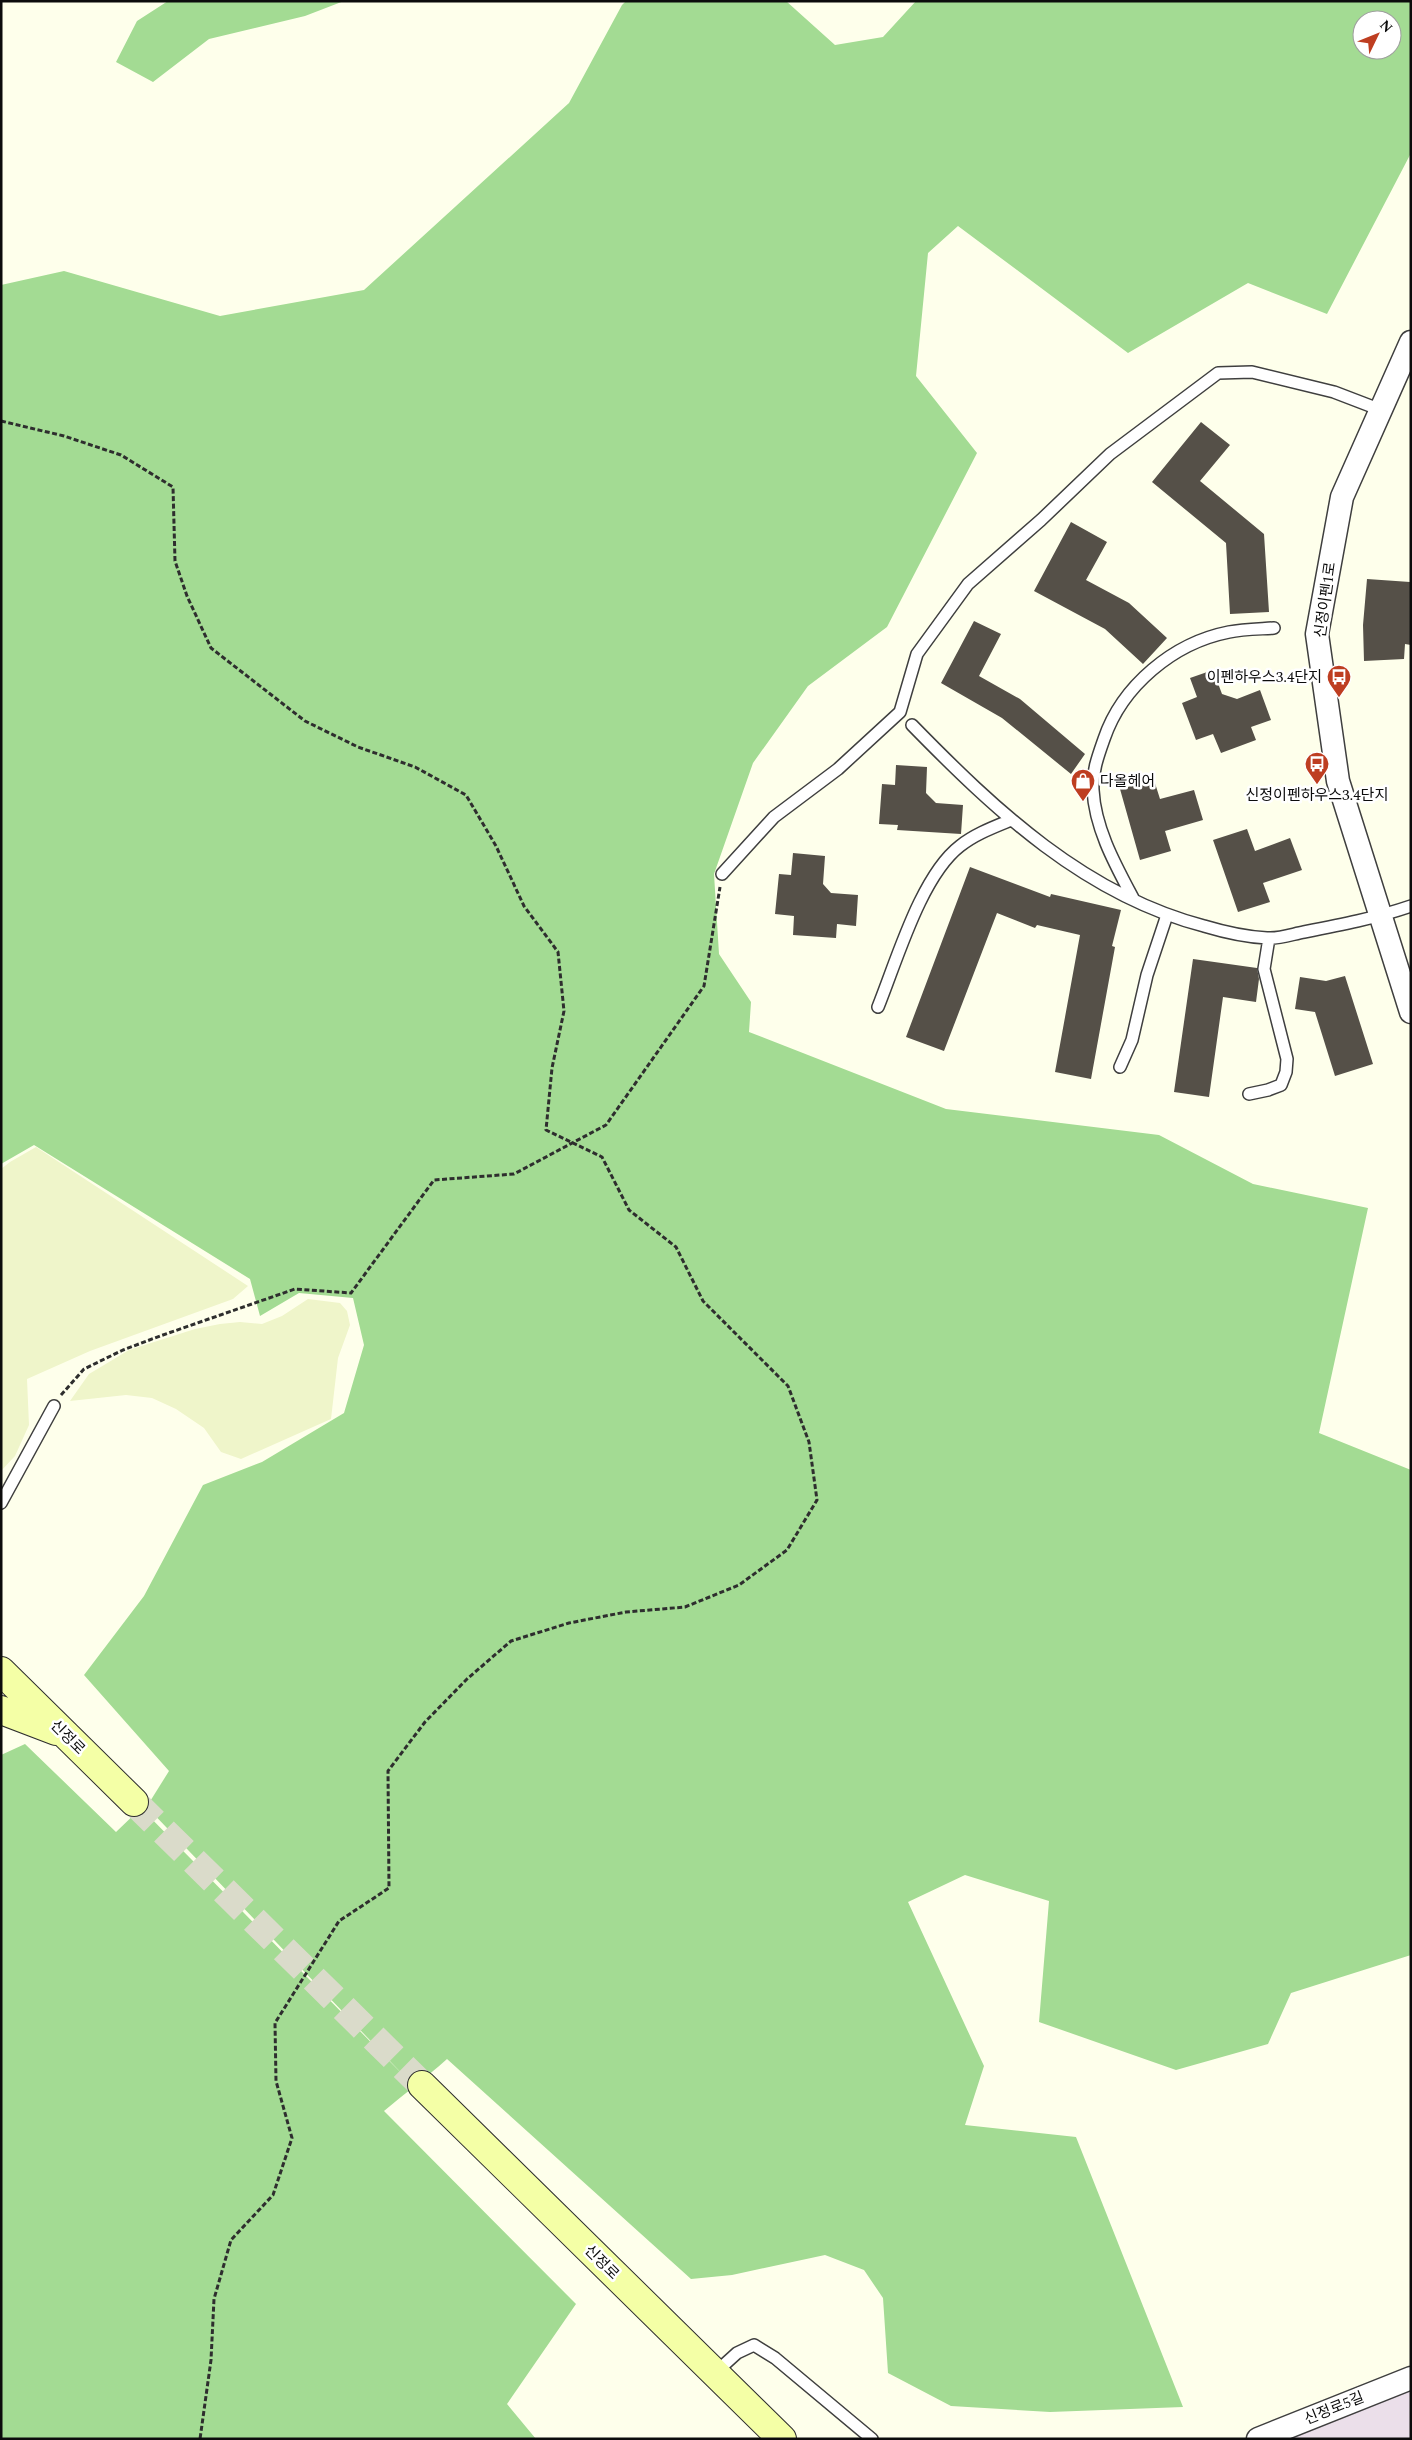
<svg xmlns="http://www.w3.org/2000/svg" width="1412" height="2440" font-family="Spectral,'Noto Sans KR',serif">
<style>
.industrial{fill:#ebdfea}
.farmland{fill:#eff5ca}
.forest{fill:#a3db93;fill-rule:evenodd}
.building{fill:#555048}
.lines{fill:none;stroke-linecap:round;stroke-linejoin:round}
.secondary-tunnel{stroke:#dadbca;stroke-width:28;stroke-dasharray:28 14;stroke-linecap:butt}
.lane-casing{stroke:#3f3f3f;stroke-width:14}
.street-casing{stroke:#3f3f3f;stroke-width:25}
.secondary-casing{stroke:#2e2e2e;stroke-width:30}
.path{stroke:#2e2e2e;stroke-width:3;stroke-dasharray:5 2.5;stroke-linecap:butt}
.lane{stroke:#fff;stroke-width:11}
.street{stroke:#fff;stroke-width:22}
.secondary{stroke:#f4ffa6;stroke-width:28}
.labels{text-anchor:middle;stroke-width:5;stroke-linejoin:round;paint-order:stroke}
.street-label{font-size:15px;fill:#0c0c0c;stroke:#fff}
.poi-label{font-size:15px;fill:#0c0c0c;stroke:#fff;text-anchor:end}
</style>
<rect width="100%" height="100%" fill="#feffeb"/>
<!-- industrial -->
<path class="industrial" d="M1411 2378V2439H1258Z"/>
<!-- farmland -->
<path class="farmland" d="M36 1147 248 1286 233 1299 90 1351 27 1379 29 1425 15 1456 1 1471V1169L10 1162Z
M308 1299 340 1303 347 1311 350 1325 338 1358 331 1419 241 1459 221 1452 204 1428 176 1409 152 1398 126 1395 70 1401 89 1374 129 1350 195 1329 220 1324 240 1322 262 1324 282 1316Z"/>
<!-- forest -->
<path class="forest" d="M168 1H344L305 16 209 39 153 82 116 62 137 21Z
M626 1H786L835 45 883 37 916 1H1411V153L1327 314 1248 283 1128 353 958 226 928 253 916 376 977 453 887 627 808 686 753 763 714 874 719 954 751 1002 749 1032 946 1109 1159 1135 1253 1184 1368 1208 1319 1433 1411 1470V1955L1291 1993 1268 2044 1176 2070 1039 2022 1049 1901 965 1875 908 1902 984 2066 965 2125 1076 2137 1183 2407 1050 2412 951 2406 888 2373 883 2298 864 2270 825 2255 732 2275 691 2279 447 2059C426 2078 405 2093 384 2111L576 2304 507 2404 536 2439H1V1755L25 1744 116 1832 141 1808 409 2081 144 1804 149 1803 169 1771 84 1675 144 1596 203 1485 262 1462 344 1413 364 1345 353 1298 299 1293 260 1316 250 1279 34 1145 1 1164V285L64 271 220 316 364 290 569 103 622 5ZM1362 20H1392V50H1362Z"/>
<!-- building -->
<path class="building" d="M1201 422 1230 445 1200 481 1264 534 1269 612 1230 614 1226 543 1152 482Z
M1071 522 1107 542 1086 580 1129 603 1167 638 1143 664 1105 629 1034 591Z
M1367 579 1410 582 1411 645 1405 644 1404 659 1364 661 1363 625Z
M974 621 1001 634 979 676 1020 699 1085 754 1071 774 1002 718 941 683Z
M1213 670 1222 694 1237 699 1260 690 1271 720 1251 727 1256 740 1221 753 1213 734 1196 740 1182 703 1197 697 1190 678Z
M896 765 927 767 926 793 936 803 963 805 961 834 897 830 898 825 879 824 882 784 895 785Z
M1154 780 1160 799 1194 790 1203 820 1165 831 1171 851 1140 860 1120 789Z
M1247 829 1255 851 1290 838 1302 870 1263 883 1270 902 1238 912 1213 840Z
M793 853 825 856 823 884 831 893 858 895 856 926 837 924 836 938 793 935 794 916 775 914 779 874 791 875Z
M970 867 1050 897 1051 894 1121 910 1112 946 1115 947 1091 1079 1055 1072 1080 935 1037 925 1035 928 997 913 944 1051 906 1037Z
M1193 959 1257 968 1259 979 1256 1002 1223 997 1209 1097 1174 1092Z
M1345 976 1373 1064 1335 1076 1315 1012 1295 1009 1300 977 1326 981Z"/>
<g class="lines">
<!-- secondary-tunnel -->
<path class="secondary-tunnel" d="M134 1802 422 2085"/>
<defs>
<path id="lane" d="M912 725C995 810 1085 895 1204 926 1224 932 1246 937 1267 938 1279 939 1293 934 1304 932 1340 925 1376 918 1411 906
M722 874 774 817 838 769 900 712 917 654 968 584 1041 520 1110 454 1218 373 1252 372 1334 392 1381 410
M1134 900C1116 866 1095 829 1093 790 1092 772 1098 756 1104 739 1122 686 1173 643 1229 632 1243 629 1259 629 1274 628
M878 1007C897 960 921 876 960 846 975 834 994 827 1011 820
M1120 1067 1132 1040 1147 975 1167 915
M1249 1094 1268 1090 1281 1085 1286 1072 1287 1059 1264 969 1269 938
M1 1503 54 1406
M715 2373 737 2353 754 2345 775 2358 872 2439"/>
<path id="street" d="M1411 342 1342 497 1317 634 1338 781 1411 1012
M1258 2439 1411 2378"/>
<path id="secondary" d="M1 1671 134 1802
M1 1710 56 1731
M422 2085 782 2439"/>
</defs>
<!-- lane casing -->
<use href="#lane" class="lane-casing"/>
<!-- street casing -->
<use href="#street" class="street-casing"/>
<!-- secondary casing -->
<use href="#secondary" class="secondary-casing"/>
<!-- path -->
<path class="path" d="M1 421 64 436 121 455 173 487 175 561 187 596 211 648 305 721 358 747 415 767 466 795 496 846 524 906 558 952 564 1011 552 1068 546 1130 602 1157 629 1210 676 1247 703 1301 788 1386 809 1442 817 1500 787 1550 739 1585 685 1607 626 1612 569 1623 511 1641 467 1679 425 1722 388 1771 389 1888 339 1921 275 2023 276 2081 292 2138 273 2195 231 2240 214 2299 211 2360 200 2439
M61 1395 84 1369 123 1350 160 1336 295 1289 351 1293 434 1180 514 1174 606 1125 704 986 720 887"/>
<!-- lane -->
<use href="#lane" class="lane"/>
<!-- street -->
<use href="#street" class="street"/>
<!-- secondary -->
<use href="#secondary" class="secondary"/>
</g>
<!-- icons -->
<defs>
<symbol id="bus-pin" viewBox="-11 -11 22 30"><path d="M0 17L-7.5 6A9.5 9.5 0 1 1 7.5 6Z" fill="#be3e21" stroke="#fff"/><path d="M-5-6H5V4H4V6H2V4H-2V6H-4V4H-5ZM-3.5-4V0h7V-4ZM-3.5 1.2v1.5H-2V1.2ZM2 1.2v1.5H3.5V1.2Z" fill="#fff"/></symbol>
<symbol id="shop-pin" viewBox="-11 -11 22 30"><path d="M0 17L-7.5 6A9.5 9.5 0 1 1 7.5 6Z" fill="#be3e21" stroke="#fff"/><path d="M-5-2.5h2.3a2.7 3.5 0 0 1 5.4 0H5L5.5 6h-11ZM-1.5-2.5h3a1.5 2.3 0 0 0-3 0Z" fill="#fff"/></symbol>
</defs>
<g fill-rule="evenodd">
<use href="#bus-pin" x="1325" y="663" width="28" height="38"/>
<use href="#bus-pin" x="1303" y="750" width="28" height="38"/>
<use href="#shop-pin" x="1069" y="767" width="28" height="38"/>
</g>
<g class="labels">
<!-- street labels -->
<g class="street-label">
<text transform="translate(1325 600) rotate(-82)" y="5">신정이펜1로</text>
<text transform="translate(68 1737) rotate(45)" y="5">신정로</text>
<text transform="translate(602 2262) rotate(45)" y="5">신정로</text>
<text transform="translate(1334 2408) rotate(-22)" y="5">신정로5길</text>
</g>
<!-- poi labels -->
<g class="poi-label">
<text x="1322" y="682">이펜하우스3.4단지</text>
<text x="1100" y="786" text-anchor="start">다올헤어</text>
<text x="1317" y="800" text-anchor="middle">신정이펜하우스3.4단지</text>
</g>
</g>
<!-- border -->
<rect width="1412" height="2440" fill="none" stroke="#0c0c0c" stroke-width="5"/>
<!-- north arrow -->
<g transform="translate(1377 35) rotate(47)"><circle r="24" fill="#ffffff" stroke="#9e9e9e"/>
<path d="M0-4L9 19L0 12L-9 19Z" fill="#be3e21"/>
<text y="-8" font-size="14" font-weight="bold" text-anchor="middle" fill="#0c0c0c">N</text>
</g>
</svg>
